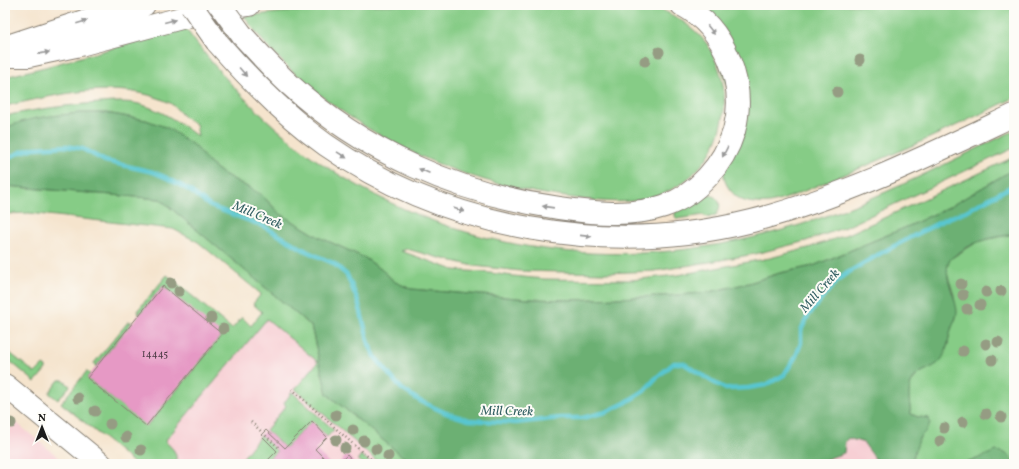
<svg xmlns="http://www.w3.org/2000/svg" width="1019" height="469" font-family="Vollkorn,serif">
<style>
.built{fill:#f7cfd4}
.green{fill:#86cc86;stroke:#517451}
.forest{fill:#6cb073;stroke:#446648}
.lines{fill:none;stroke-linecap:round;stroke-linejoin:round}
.stream{stroke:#59c6d0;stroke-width:4.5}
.building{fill:#e699c5}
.primary-casing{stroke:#888074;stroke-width:24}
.motorway-casing{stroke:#888074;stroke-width:24}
.path{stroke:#888074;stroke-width:2.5;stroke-dasharray:1 3;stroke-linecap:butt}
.primary{stroke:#fff;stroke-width:22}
.motorway{stroke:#fff;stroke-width:22}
.motorway-bridge-casing{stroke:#888074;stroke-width:24;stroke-linecap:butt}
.motorway-bridge{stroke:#fff;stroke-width:22}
.tree{fill:#959c83}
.oneway{fill:#999}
.labels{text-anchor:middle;stroke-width:4;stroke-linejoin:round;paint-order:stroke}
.number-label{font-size:10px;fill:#4e3b46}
.water-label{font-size:13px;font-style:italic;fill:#346064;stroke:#fdfcf7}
</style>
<rect width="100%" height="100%" fill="#fdfcf7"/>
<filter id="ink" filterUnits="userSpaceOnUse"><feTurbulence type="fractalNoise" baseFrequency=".025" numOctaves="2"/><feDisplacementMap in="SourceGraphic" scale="8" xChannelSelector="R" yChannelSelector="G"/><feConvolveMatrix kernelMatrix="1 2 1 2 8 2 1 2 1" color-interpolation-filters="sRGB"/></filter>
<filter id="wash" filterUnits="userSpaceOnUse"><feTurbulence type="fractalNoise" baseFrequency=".012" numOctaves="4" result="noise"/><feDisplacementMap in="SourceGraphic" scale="16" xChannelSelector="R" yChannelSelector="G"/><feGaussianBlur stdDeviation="0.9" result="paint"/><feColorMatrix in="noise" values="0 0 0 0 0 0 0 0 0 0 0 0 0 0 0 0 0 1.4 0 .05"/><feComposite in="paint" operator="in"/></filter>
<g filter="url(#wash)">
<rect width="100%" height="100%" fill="#f5e4cd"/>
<!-- built -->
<path class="built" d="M278 298 318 356 327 394 412 464H140Z
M5 414 18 424 67 464H5Z
M893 418 895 464H746Z"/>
<!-- green -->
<path class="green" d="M360 5H651C672 14 693 25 707 44 711 50 714 57 717 64 738 116 713 175 659 195 629 206 596 201 566 197 453 183 347 131 269 48 260 38 252 27 244 16Z
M699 5H1014V98C952 128 890 157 826 182 810 188 784 201 769 203 761 204 749 203 742 200 733 196 723 183 724 174 724 167 740 140 744 133Z
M185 28C221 77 263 121 312 157 333 172 356 185 379 197 509 263 647 268 786 229 864 207 938 167 1011 132H1014V148L846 227 806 241 755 254 709 262 655 271 605 273 521 271 474 266 436 257 407 249 401 251 454 270 482 272 513 276 544 279 631 280 678 275 770 258 808 248 846 235 888 216 1014 157V169L951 206 909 226 813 266 780 273 749 283 709 292 681 295 574 300 528 299 411 289 395 282 382 270 365 258 319 237 279 213 262 195 222 173 207 161 196 147 168 129 146 120 106 113H81L57 116 9 126 5 129V116C36 109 68 105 100 103 113 102 127 101 139 104 162 110 180 123 198 137L196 124C192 122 189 120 185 118 180 113 176 107 170 103 119 78 57 95 5 106V77L45 67Z
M5 186 160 199 311 326 327 394 412 464H382L379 463 295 389 318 362 267 319 165 441C172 448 179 453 175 464H135L61 403 87 371 90 374 87 378 147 426 222 335 163 286 139 315 137 311 167 275 232 329 242 317 251 326 262 312 253 304 261 294 198 242 173 229 29 213 5 214Z
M710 195C721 198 722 207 716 215L706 217 704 215 677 219 675 216V212C686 205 697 197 710 195Z
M1014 234V462L1009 456 967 462 964 464H912V456L928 418 918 417 911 414 908 396 911 383 917 375 937 363 948 345 950 331 956 318 954 295 946 270 950 259 979 241Z
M128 322H132L96 367 94 363Z
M5 349 35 373 43 365 46 367V369L35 382 5 357Z
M59 380H63L70 386 58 400 49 393Z
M292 392 334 430 327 437 311 422 285 448 266 430 286 406 284 403Z
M261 435 277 451 266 461 269 464H238Z
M361 455 371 463 373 464H362L358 459Z"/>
<!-- forest -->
<path class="forest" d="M81 113H106L123 116 146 120 168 128 196 147 207 161 222 173 262 195 279 213 319 237 365 258 382 270 395 282 411 289 528 299 574 300 681 295 709 292 749 283 780 273 813 266 909 226 951 206 1014 169V234C993 238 978 239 960 252 957 254 952 257 950 260 941 274 957 297 957 313 956 319 953 324 951 330 947 342 948 355 937 364 932 368 924 370 918 374 906 384 909 400 911 414L918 417 929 418 930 423 926 431 919 438C918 447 912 454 912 464H877C875 456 868 450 864 443L848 438 845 442 844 453 812 464H412L327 394 311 326 160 199 5 186V129C23 117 60 115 81 113Z
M996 451C1005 452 1012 456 1014 464H964Z"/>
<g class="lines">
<!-- stream -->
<path class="stream" d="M5 159 21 152 34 148 66 146 83 149 105 161 153 172 167 178 189 190 210 206 263 226 308 252 333 263 347 275 358 301 369 344 375 357 392 378 402 389 420 401 446 413 469 420 516 423 560 418H582L606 412 625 403 644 391 655 379 674 363H683L713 382 726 389 748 388 766 385 784 375 796 356 801 343V330L808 316 829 290 844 275 881 253 944 220 966 211 1014 185"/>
</g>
<g id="blocks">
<!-- building -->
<path class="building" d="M163 286 222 334 146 426 87 378Z
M312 421 327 437 315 449 330 464H269L266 462 277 451 261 435 266 430 285 448Z
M347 455 355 464H338Z"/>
</g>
</g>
<g filter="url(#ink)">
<use href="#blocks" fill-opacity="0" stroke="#888074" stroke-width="1"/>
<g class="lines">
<defs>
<path id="primary" d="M5 385 101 464"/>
<path id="motorway" d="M242 35C257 51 272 68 288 83 363 152 458 194 559 208 593 213 631 217 664 206 697 195 724 164 734 131 747 84 725 28 682 5
M217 42C250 80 285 116 326 145 448 230 608 257 752 221 844 197 929 155 1014 115
M5 47 84 21 144 5
M5 56H29L47 52 76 46 204 12 249 5"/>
</defs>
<!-- primary casing -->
<use href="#primary" class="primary-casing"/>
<!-- motorway casing -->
<use href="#motorway" class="motorway-casing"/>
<!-- path -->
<path class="path" d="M292 389 363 453 378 464
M251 422 279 448"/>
<!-- primary -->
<use href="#primary" class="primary"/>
<!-- motorway -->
<use href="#motorway" class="motorway"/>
<defs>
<path id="motorway-bridge" d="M191 5 217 42
M220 5 242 35"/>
</defs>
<!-- motorway-bridge casing -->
<use href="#motorway-bridge" class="motorway-bridge-casing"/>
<!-- motorway-bridge -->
<use href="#motorway-bridge" class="motorway-bridge"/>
</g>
<!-- trees -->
<g class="tree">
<circle cx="659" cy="52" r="5.5"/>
<circle cx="860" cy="60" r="5.5"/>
<circle cx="645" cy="61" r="5.5"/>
<circle cx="837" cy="92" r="5.5"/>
<circle cx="171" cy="283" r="5.5"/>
<circle cx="961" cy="284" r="5.5"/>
<circle cx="179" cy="291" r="5.5"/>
<circle cx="1001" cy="291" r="5.5"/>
<circle cx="986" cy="292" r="5.5"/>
<circle cx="963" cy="295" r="5.5"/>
<circle cx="980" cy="305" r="5.5"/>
<circle cx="967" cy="309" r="5.5"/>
<circle cx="211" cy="318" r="5.5"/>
<circle cx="223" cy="329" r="5.5"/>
<circle cx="998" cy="342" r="5.5"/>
<circle cx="986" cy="344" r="5.5"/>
<circle cx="963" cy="351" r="5.5"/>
<circle cx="992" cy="360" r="5.5"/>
<circle cx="78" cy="398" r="5.5"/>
<circle cx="95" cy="411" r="5.5"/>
<circle cx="986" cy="414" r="5.5"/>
<circle cx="336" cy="415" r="5.5"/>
<circle cx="1001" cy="417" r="5.5"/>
<circle cx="963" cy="422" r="5.5"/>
<circle cx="11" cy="423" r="5.5"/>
<circle cx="110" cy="424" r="5.5"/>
<circle cx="944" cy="428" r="5.5"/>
<circle cx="353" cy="430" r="5.5"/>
<circle cx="126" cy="437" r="5.5"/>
<circle cx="336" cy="440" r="5.5"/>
<circle cx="364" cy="441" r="5.5"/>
<circle cx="940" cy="441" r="5.5"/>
<circle cx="345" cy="448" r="5.5"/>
<circle cx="376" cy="449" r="5.5"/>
<circle cx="141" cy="450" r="5.5"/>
<circle cx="388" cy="456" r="5.5"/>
</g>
<!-- one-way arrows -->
<defs><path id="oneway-solid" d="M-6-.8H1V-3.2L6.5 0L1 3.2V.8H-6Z"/></defs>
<g class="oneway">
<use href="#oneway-solid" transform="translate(170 21) rotate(-14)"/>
<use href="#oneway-solid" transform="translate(82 22) rotate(-17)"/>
<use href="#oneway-solid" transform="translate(711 30) rotate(52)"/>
<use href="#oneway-solid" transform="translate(44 53) rotate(-11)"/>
<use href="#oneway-solid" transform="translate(243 72) rotate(49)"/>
<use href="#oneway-solid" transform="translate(725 152) rotate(117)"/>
<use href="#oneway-solid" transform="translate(342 155) rotate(32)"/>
<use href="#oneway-solid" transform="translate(424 171) rotate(-157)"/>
<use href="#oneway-solid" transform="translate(548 207) rotate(-172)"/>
<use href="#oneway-solid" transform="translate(459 210) rotate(19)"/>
<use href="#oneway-solid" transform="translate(586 236) rotate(6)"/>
</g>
</g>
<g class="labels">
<!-- number labels -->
<g class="number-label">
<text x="155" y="357">14445</text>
</g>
<!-- water labels -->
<g class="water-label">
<text transform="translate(258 214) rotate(23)" y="5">Mill Creek</text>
<text transform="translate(819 290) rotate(-49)" y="5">Mill Creek</text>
<text transform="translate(507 410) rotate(1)" y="5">Mill Creek</text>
</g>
</g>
<!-- margin -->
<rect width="1019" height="469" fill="none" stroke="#fdfcf7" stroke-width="20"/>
<!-- north arrow -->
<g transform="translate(42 427)" stroke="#fdfcf7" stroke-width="3" paint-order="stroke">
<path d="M0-3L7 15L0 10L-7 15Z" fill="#1c1c1c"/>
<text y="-6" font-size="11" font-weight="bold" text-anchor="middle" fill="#1c1c1c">N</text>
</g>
</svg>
